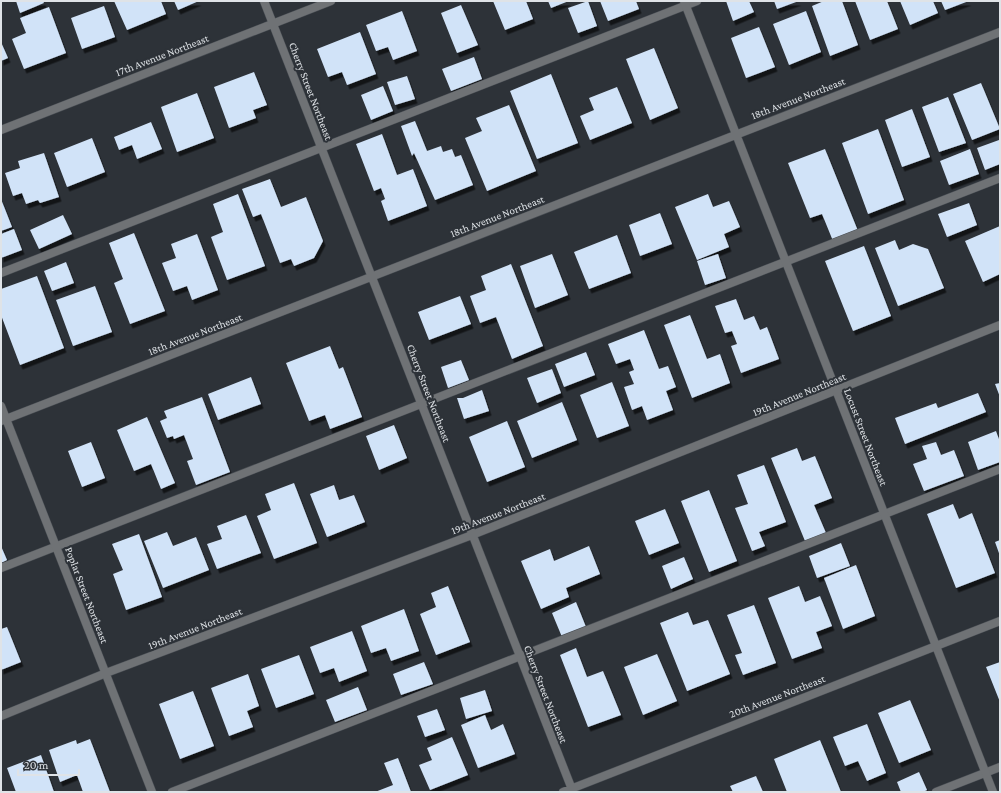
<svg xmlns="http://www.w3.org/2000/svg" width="1001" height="793" font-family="'Crimson Pro',serif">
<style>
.building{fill:#d1e3f8;filter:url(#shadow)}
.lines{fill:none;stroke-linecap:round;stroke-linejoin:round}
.lane-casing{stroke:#494e54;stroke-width:9}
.street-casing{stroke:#494e54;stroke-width:9}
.lane{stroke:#6f7275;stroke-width:8}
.street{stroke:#6f7275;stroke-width:8}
.labels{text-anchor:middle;stroke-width:4;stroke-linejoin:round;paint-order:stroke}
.street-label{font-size:11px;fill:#dfe3e7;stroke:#2d3238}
</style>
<defs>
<filter id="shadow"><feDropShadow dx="2.5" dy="4.5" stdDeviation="0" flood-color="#0009"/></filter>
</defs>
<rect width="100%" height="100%" fill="#2d3238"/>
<!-- building -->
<path class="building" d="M16 1H43L44 3 20 13Z
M114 1H161L166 14 127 30Z
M174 1H199L178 10Z
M493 1H526L533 19 505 30Z
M548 1H569L551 8Z
M588 1 597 26 578 33 568 8Z
M600 1H636L639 9 608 21Z
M726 1H749L754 12 733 21Z
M774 1H799L777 9Z
M824 1H842L858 45 830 56 812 6Z
M855 1H887L898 29 870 40Z
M900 1H933L938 13 910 25Z
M941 1H969L945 10Z
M461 5 478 45 457 53 441 13Z
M104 6 115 37 82 49 71 18Z
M49 7 66 53 24 69 12 39 26 33 20 18Z
M402 11 417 51 393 60 388 47 376 51 366 25Z
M806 11 821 52 789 65 773 24Z
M759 27 775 67 746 78 731 38Z
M360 32 376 74 347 85 342 72 328 77 317 49Z
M1 42 8 58 1 61Z
M654 48 678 108 650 120 626 59Z
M474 57 482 79 451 91 442 69Z
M254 72 267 105 253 110 256 118 229 128 214 87Z
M551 74 578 143 537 159 510 91Z
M407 76 415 99 395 105 387 82Z
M981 83 1000 129 972 140 953 94Z
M383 86 393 111 371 120 361 95Z
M617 87 632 123 590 140 580 116 594 110 589 98Z
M197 93 214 138 177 152 161 107Z
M948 97 966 143 939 152 922 107Z
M509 105 536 171 487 191 465 138 482 131 476 118Z
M912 109 930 157 902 167 885 120Z
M415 121 427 151 441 146 443 152 452 149 455 157 461 155 473 185 435 200 414 153 412 156 401 126Z
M151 122 162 149 137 159 132 145 119 150 114 137Z
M878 129 904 200 868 214 842 143Z
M382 134 397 175 413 169 427 206 388 221 381 201 385 199 381 188 374 191 356 144Z
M92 138 105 172 67 187 54 153Z
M999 140 1000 143V164L985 170 977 148Z
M825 149 858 231 833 241 822 214 810 218 788 163Z
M970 149 979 174 949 185 940 161Z
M44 153 59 197 40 203 38 200 26 204 22 193 13 196 5 173 20 168 18 161Z
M270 179 281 207 306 197 323 241 314 258 294 266 291 259 280 263 261 214 253 217 242 189Z
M238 194 265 266 227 280 211 237 223 232 213 204Z
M708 194 713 207 729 201 740 227 724 234 729 247 697 260 675 207Z
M1 199 12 227 1 231Z
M969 203 977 225 947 237 938 214Z
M660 213 672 244 640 256 629 225Z
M63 215 72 234 39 249 30 230Z
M1000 226V274L983 282 965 241Z
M14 229 22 250 1 258V234Z
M134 233 165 311 130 324 114 283 123 279 109 243Z
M197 234 218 290 192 300 187 286 173 291 162 263 176 258 171 244Z
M617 235 631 273 589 289 574 252Z
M895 240 899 250 913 244 928 249 944 288 898 306 875 248Z
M864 246 891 316 853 331 825 261Z
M552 254 568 295 535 308 520 266Z
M718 254 726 278 705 285 697 261Z
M66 262 74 283 52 291 44 271Z
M511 264 543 346 512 359 496 317 480 323 470 296 486 290 481 276Z
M37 276 64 348 20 365 1 315V289Z
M95 286 112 332 73 346 56 300Z
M460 296 471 324 429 340 418 312Z
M736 299 744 320 754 316 760 330 767 327 779 359 741 373 731 346 737 344 732 331 725 333 715 306Z
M690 315 707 359 720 354 730 383 692 398 664 325Z
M644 330 659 369 668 366 676 387 666 391 673 410 647 420 642 406 632 410 624 387 634 384 629 372 634 370 630 359 616 364 608 344Z
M330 346 339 369 343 367 362 417 330 429 325 415 309 421 286 363Z
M586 352 595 375 564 387 555 364Z
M461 360 469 380 448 388 441 367Z
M552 369 561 393 537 403 527 378Z
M251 377 261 404 218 420 208 394Z
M612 382 629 426 597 438 580 395Z
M1000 383V397L995 384Z
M482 390 489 411 464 419 457 398H463Z
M978 393 986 412 905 444 895 418 936 403 938 408Z
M202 397 230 472 196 485 187 461 193 459 184 435 174 439 173 436 167 438 160 421 167 418 164 411Z
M562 402 577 440 532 458 517 421Z
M147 417 175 483 161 489 151 464 134 471 117 430Z
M507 421 525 467 487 482 469 437Z
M394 425 407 458 379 470 366 436Z
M996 431 1000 442V462L978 470 968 442Z
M91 442 105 478 82 487 68 451Z
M936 442 941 455 954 450 964 476 924 491 913 464 927 459 922 446Z
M797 448 802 461 815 456 832 498 814 505 826 533 805 541 771 458Z
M764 465 786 522 759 532 765 546 752 551 735 508 748 504 737 475Z
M294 483 317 543 274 559 257 516 271 510 265 494Z
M334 485 339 500 354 495 365 522 327 537 310 494Z
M709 490 737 561 709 572 681 501Z
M953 504 959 519 972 513 995 573 956 588 927 514Z
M665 509 679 543 649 555 635 521Z
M246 515 261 553 217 569 207 544 222 539 217 526Z
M167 532 173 546 196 537 209 570 163 588 144 541Z
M139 534 162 597 126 610 113 574 123 570 112 544Z
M1000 540V556L995 542Z
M841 543 850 566 817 578 809 556Z
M1 546 7 560 1 563Z
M589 546 600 574 566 588 569 597 541 609 521 561 550 549 554 561Z
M684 557 693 579 671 589 662 566Z
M856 565 875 616 843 629 824 578Z
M448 586 470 642 436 655 420 614 436 607 431 593Z
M799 586 805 602 820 596 832 626 816 632 822 648 792 659 768 598Z
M576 602 586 627 562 637 552 613Z
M754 605 776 663 743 675 735 655 742 653 727 615Z
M404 609 419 651 391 661 386 648 371 653 361 626Z
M688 612 693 625 708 620 730 674 687 691 660 623Z
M7 627 21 662 1 670V629Z
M352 631 367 671 339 682 334 668 320 673 310 647Z
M576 648 587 677 603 671 621 715 588 727 560 655Z
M657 654 677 701 643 715 624 667Z
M299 655 314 694 276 708 261 669Z
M424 662 433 684 401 695 393 674Z
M1000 662V702L986 667Z
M248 674 259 706 247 711 253 727 229 736 211 688Z
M358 687 367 710 335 722 326 700Z
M485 690 492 711 466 719 460 698Z
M193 691 214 746 180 759 159 704Z
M910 700 931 750 899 763 878 713Z
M437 709 445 730 425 737 417 716Z
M485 715 491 730 503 724 515 754 478 768 461 725Z
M867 724 886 773 867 781 858 761 845 766 833 737Z
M452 737 468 775 430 790 419 765 432 760 427 748Z
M90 739 110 792H83L77 775 60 782 49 750 76 740 77 744Z
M820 740 841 792H787L774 759Z
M41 755 54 792H16L7 768Z
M398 758 411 792H375L393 785 384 763Z
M919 772 927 790 923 792H901L897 782Z
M756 776 763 792H733L730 786Z"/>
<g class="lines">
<defs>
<path id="lane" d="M1 273 697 1
M1 568 1000 178
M172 792 1000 469
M936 792 1000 767"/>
<path id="street" d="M264 1 573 792
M684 1 993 792
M1 130 331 1
M1 406 152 792
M1 421 1000 32
M1 716 106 673 472 535 1000 325
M563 792 1000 621"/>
</defs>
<!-- lane casing -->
<use href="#lane" class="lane-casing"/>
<!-- street casing -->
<use href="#street" class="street-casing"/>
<!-- lane -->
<use href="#lane" class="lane"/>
<!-- street -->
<use href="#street" class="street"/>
</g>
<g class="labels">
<!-- street labels -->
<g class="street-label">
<text transform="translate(162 55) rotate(-21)" y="4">17th Avenue Northeast</text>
<text transform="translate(311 91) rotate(69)" y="4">Cherry Street Northeast</text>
<text transform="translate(798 98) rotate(-21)" y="4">18th Avenue Northeast</text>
<text transform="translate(497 216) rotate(-21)" y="4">18th Avenue Northeast</text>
<text transform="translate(195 334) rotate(-21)" y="4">18th Avenue Northeast</text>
<text transform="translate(429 393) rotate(69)" y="4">Cherry Street Northeast</text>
<text transform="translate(799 394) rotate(-22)" y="4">19th Avenue Northeast</text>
<text transform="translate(866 437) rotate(69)" y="4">Locust Street Northeast</text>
<text transform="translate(498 513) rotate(-21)" y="4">19th Avenue Northeast</text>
<text transform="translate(87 595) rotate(69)" y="4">Poplar Street Northeast</text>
<text transform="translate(195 628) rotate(-21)" y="4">19th Avenue Northeast</text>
<text transform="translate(546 694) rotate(69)" y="4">Cherry Street Northeast</text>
<text transform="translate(777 696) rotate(-21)" y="4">20th Avenue Northeast</text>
</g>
</g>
<!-- border -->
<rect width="1001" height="793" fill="none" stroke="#dfe3e7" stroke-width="4"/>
<!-- scale -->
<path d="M18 769v6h61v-6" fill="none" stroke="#dfe3e7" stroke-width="2"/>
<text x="24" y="769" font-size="12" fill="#dfe3e7" stroke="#2d3238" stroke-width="3" paint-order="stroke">20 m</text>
</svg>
